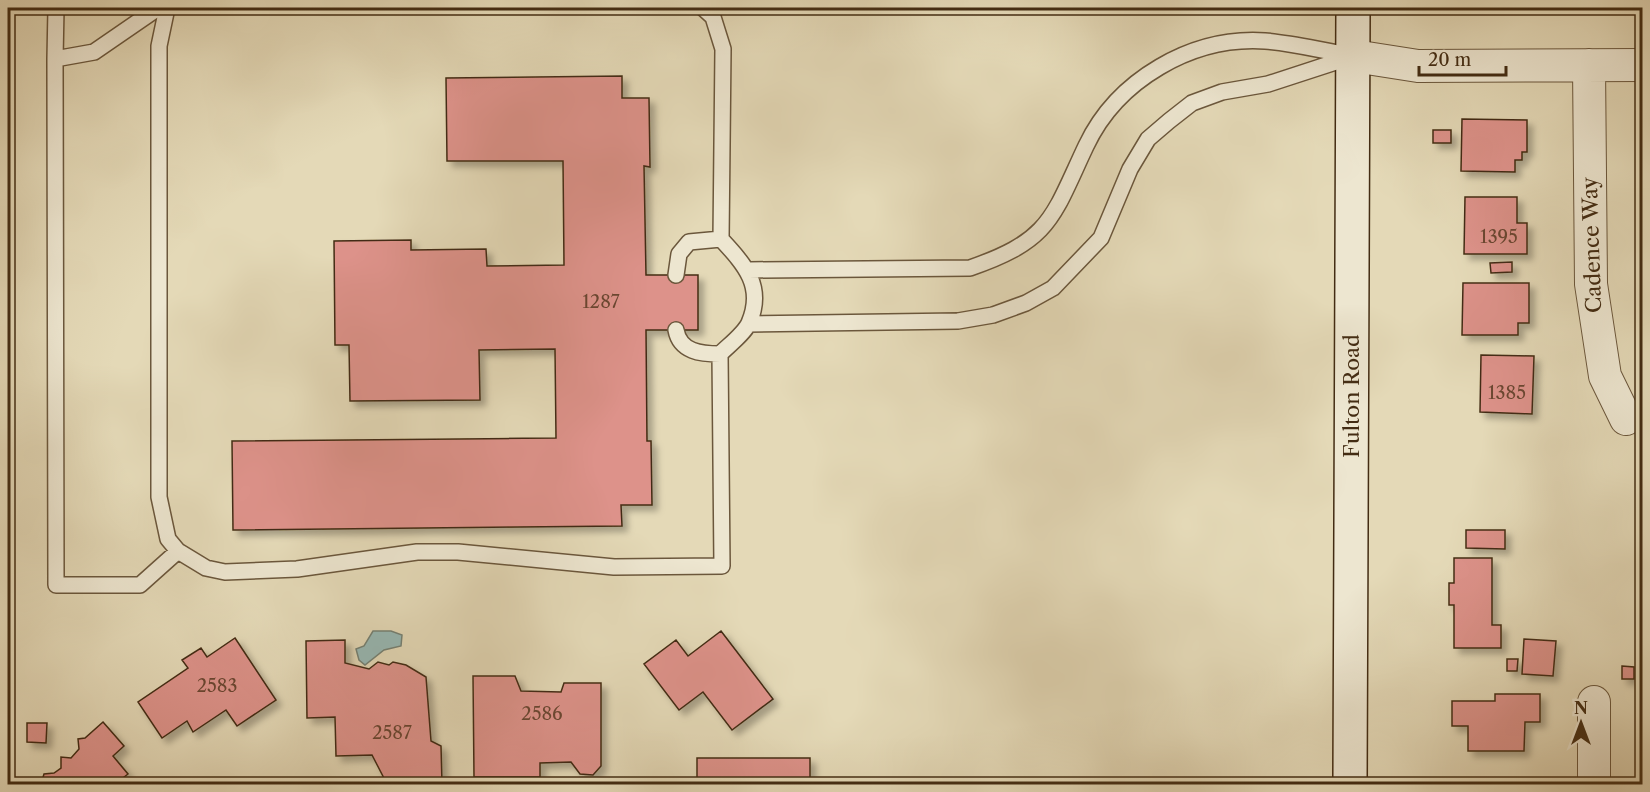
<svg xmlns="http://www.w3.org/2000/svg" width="1650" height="792" font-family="'Libre Caslon Text',serif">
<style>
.water{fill:#97b9b5;stroke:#758174;stroke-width:1.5}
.building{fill:#dd928a;stroke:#432c13;stroke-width:1.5;filter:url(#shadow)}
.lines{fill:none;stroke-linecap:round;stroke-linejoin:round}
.lane-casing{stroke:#6b573c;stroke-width:18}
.street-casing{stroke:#6b573c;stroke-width:34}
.secondary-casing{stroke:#432c13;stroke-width:36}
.lane{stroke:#ede6d0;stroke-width:15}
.street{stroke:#ede6d0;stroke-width:32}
.secondary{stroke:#ede6d0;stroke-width:33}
.labels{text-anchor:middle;stroke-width:4.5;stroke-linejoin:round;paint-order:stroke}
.number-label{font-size:18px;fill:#6a4631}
.street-label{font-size:21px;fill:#432c13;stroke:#ede6d0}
</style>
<defs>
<filter id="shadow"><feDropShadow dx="5.5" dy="5.5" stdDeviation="3" flood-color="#0004"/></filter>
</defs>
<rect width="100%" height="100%" fill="#e4d9b7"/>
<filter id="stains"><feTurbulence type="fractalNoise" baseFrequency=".00333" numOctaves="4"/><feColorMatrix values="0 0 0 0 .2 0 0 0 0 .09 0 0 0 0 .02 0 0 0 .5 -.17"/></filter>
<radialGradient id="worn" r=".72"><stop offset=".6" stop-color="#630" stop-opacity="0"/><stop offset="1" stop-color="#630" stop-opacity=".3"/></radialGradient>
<!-- water -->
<path class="water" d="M373 631H391L402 635 401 646 384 650 365 665 359 660 356 649 364 646Z"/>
<!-- building -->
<path class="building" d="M622 76V98H649L650 167 644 166 646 275H698V330H646L647 441H651L652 505H621L622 526 233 530 232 441 556 438 555 349 479 350 480 400 350 401 349 345H335L334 241 411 240V250L486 249 487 266 564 265 563 161H447L446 78Z
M1462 119 1527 120V152H1522V160H1515V172L1461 171Z
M1433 130H1451V143H1433Z
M1465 197H1517V223H1527V254H1464Z
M1512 262V272L1491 273 1490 263Z
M1463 283H1529V323H1518V335H1462Z
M1481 355 1534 356 1532 414 1480 412Z
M1466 530H1505V549L1466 548Z
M1454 558H1492V625H1501V648H1454V605H1449V583H1454Z
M721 631 773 699 732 730 703 692 679 710 644 664 676 640 688 656Z
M235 638 276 700 237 726 226 710 193 732 187 721 162 738 138 702 188 668 182 660 201 648 207 657Z
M1524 639 1556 641 1553 676 1522 674Z
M345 640V663L369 669 378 662 389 665 393 662 406 665 426 677 431 741 441 746 442 784H387L372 755 336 756 335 717 307 718 306 641Z
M1507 659H1518L1517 671H1507Z
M1622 666 1634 667V679H1622Z
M473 676H515L521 691 561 692 564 683H601V766L593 775 580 774 571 762 540 763V777H474Z
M1495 694H1540V722H1525L1524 751H1468V726H1452V701H1495Z
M103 722 124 746 113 756 128 774 115 784 110 782 107 784H41L44 774 54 773 61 768V757L71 758 79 749 78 739 85 738Z
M27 723H47L46 743 27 742Z
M697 758H810V784H697Z"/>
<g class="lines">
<defs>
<path id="lane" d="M56 8 55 59 94 52 158 8
M167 8 159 46V497L168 539 178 551 206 568 225 572 297 569 417 552H458L614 567 722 566 720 354C729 345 744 334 749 323 765 286 744 264 721 239L723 49 713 17 703 8
M55 59 56 585H140L178 551
M749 270 970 268C1051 240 1052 218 1086 146 1117 80 1192 36 1265 41 1293 43 1323 51 1351 55
M676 275 679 254 689 242 721 239
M749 324 958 321 993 315 1026 303 1053 288 1101 238 1130 169 1148 139 1169 121 1192 103 1222 92 1268 84 1354 56
M676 330C680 352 701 354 720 354"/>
<path id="street" d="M1354 56 1418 66 1642 65
M1589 65 1591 284 1605 376 1626 419
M1594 702V784"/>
<path id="secondary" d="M1350 784 1353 8"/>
</defs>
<!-- lane casing -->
<use href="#lane" class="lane-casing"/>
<!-- street casing -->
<use href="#street" class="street-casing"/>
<!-- secondary casing -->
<use href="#secondary" class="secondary-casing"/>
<!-- lane -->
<use href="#lane" class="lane"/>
<!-- street -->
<use href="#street" class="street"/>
<!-- secondary -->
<use href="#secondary" class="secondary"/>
</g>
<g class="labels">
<!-- number labels -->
<g class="number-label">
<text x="1499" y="243">1395</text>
<text x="601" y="308">1287</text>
<text x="1507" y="399">1385</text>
<text x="217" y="692">2583</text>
<text x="542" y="720">2586</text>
<text x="392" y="739">2587</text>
</g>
<!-- street labels -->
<g class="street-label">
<text transform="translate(1592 245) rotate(-92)" y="7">Cadence Way</text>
<text transform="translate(1352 396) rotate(-90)" y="7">Fulton Road</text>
</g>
</g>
<!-- margin -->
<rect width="1650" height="792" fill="none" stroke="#e4d9b7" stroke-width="30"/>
<rect x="9" y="9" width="1632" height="774" fill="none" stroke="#432c13" stroke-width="3"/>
<rect x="15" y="15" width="1620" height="762" fill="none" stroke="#432c13" stroke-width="1.5"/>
<!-- north arrow -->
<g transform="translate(1581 723)" stroke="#ede6d0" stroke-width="4.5" paint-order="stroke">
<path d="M0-4.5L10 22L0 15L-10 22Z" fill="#432c13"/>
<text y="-9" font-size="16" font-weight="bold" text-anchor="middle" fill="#432c13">N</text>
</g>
<!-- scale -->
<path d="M1419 66v9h87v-9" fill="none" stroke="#432c13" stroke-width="3"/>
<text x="1428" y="66" font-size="18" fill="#432c13" stroke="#ede6d0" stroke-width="4.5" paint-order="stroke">20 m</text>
<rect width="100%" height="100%" filter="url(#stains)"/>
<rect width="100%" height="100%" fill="url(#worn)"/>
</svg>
